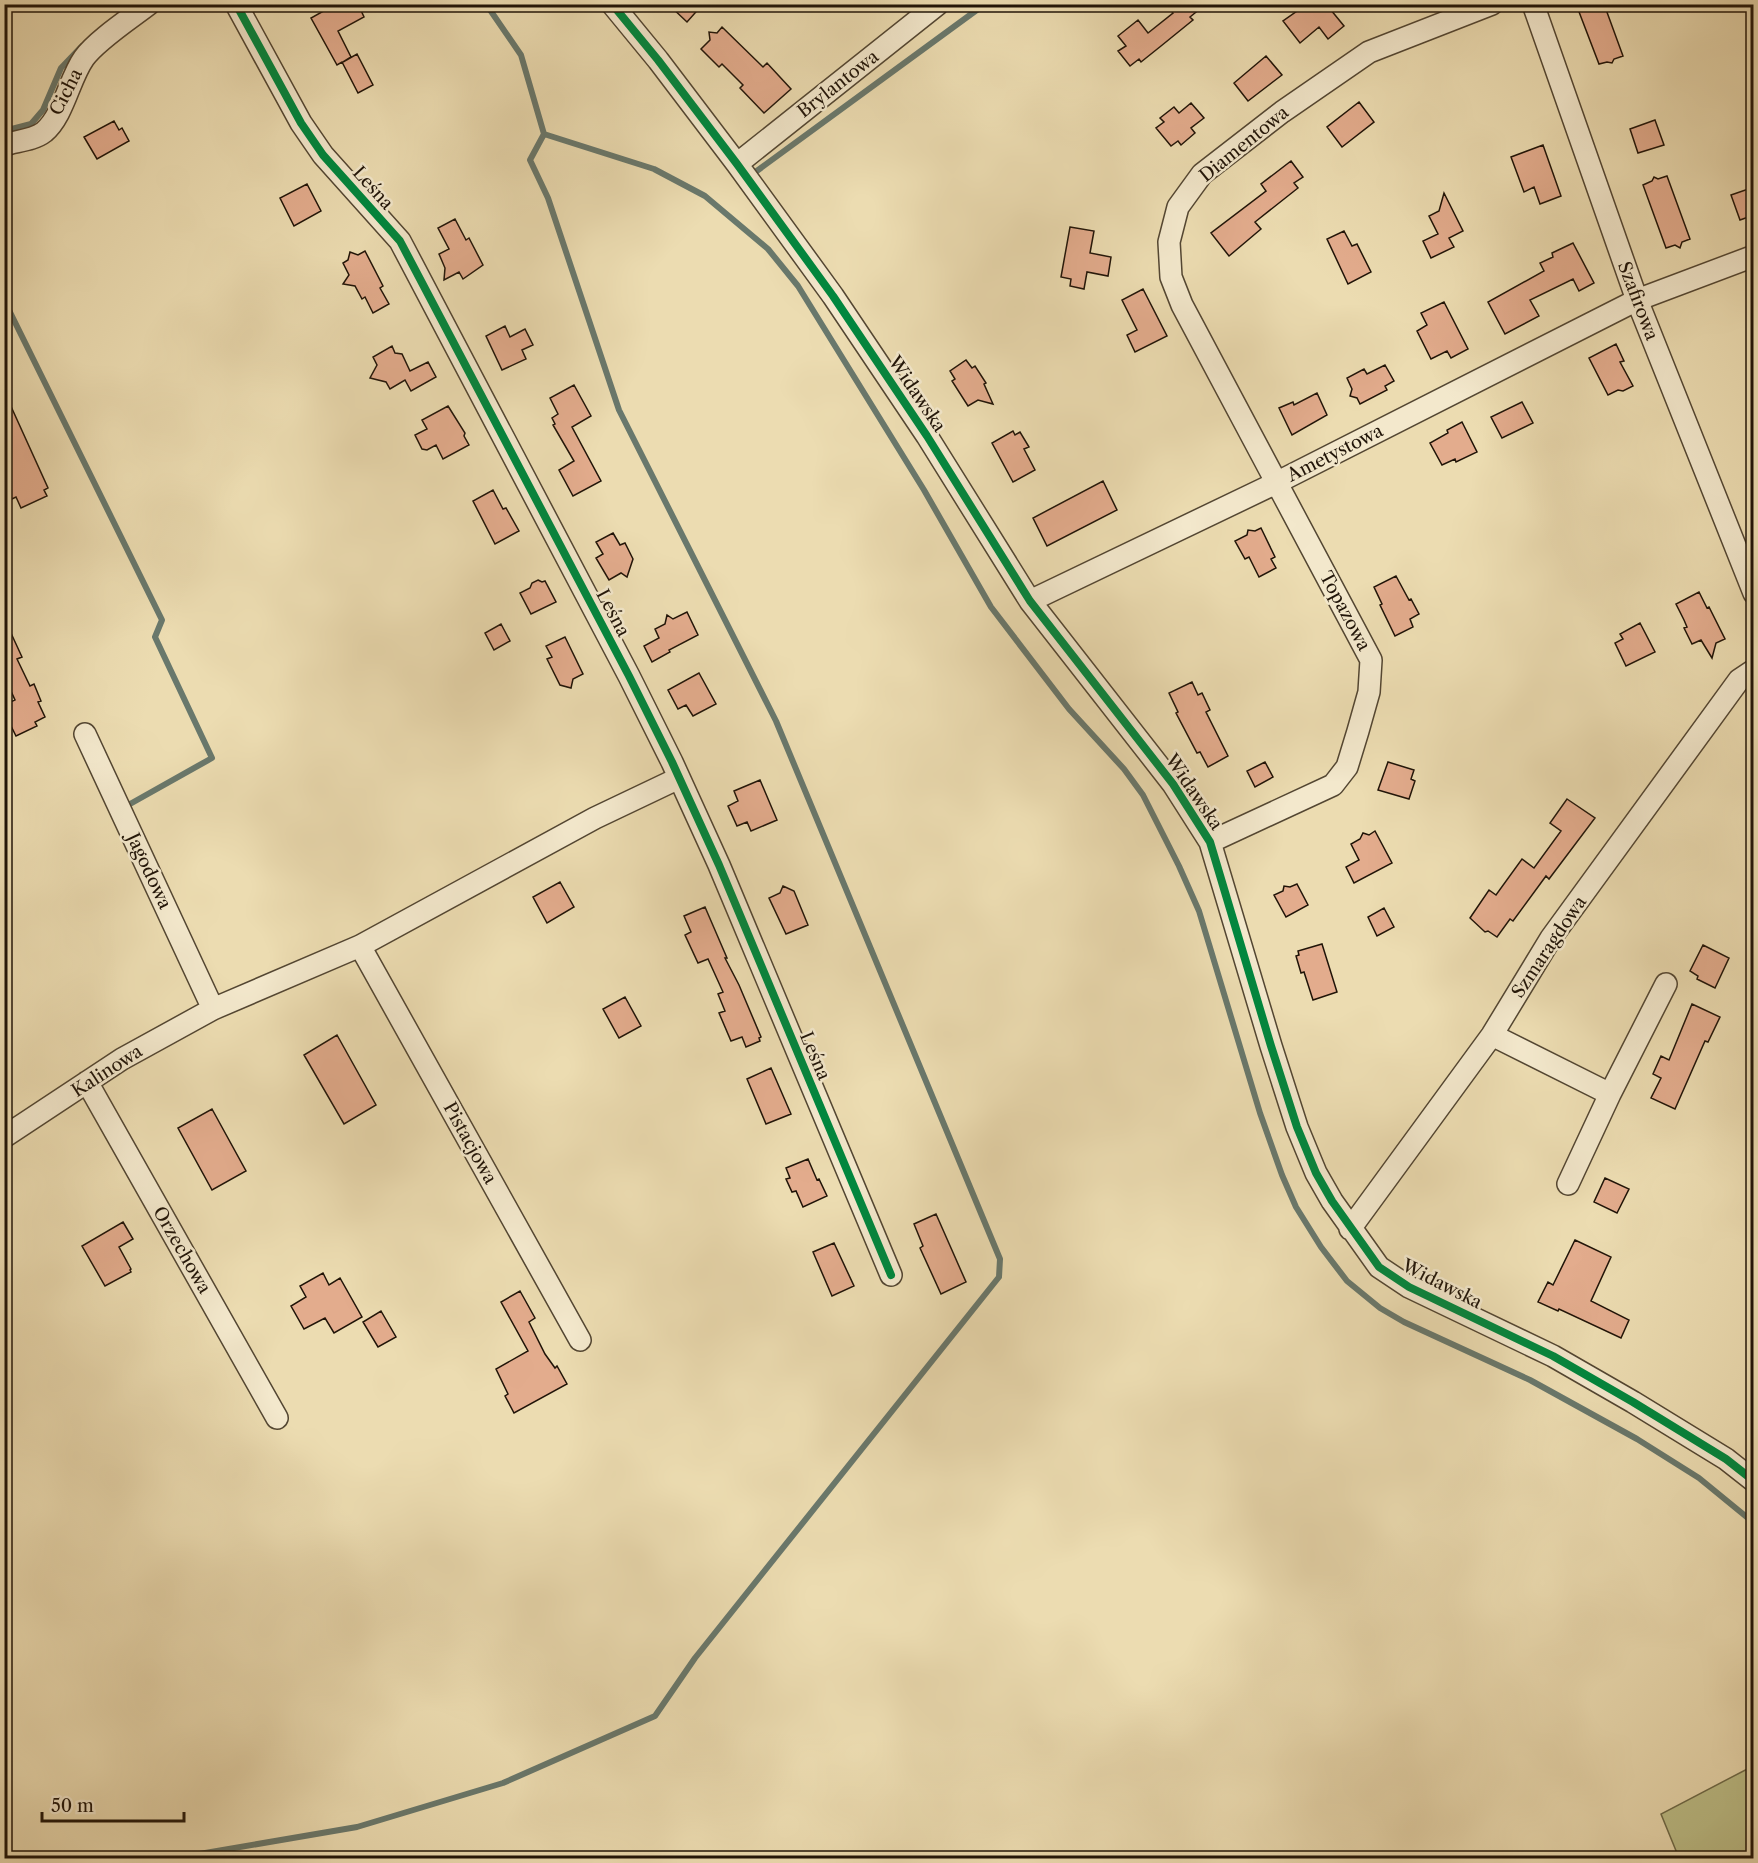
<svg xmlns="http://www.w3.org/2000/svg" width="1758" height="1863" font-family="'Libre Caslon Text',serif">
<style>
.green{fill:#bdbf88;stroke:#6e6a48;stroke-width:1.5}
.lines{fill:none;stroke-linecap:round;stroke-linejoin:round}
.stream{stroke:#69786c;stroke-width:6}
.building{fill:#e3ac8d;stroke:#201408;stroke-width:1.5}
.minor-casing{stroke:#534632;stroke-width:24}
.minor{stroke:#f3e8cc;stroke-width:21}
.cycleway-casing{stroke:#f3e8cc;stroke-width:11}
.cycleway{stroke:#00873e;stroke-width:8}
.labels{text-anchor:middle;stroke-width:5;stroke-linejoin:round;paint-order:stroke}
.street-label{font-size:18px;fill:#201408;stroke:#f3e8cc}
</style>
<rect width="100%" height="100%" fill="#ecdcb1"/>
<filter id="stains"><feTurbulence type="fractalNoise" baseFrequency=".00333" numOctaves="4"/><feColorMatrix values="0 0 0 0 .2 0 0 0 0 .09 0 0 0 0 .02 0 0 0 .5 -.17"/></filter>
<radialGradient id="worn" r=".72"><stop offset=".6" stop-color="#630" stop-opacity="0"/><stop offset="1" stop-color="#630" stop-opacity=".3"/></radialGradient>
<!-- green -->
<path class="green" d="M1753 1766V1858H1679L1661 1814Z"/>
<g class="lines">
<!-- stream -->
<path class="stream" d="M486 4 521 55 544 134 654 169 705 196 768 249 798 286 924 490 991 607 1069 709 1124 769 1143 795 1179 866 1199 911 1260 1113 1282 1175 1296 1207 1321 1247 1347 1281 1380 1308 1404 1322 1530 1380 1637 1439 1699 1478 1754 1523
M4 131 31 124 43 110 61 68 82 46
M754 173 985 4
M4 300 162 620 155 637 212 758 130 804
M176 1858 357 1827 503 1783 655 1716 695 1658 999 1277 1000 1259 776 721 619 410 548 198 530 160 544 134"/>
</g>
<!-- building -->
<path class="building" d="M336 4H358L364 17 338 31 351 57 343 62 357 54 373 85 358 93 342 62 337 65 311 18Z
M668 4H703L687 22Z
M1167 4H1206L1190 17 1193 20 1161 46 1141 62 1139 59 1130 66 1118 51 1126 46 1118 36 1138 20 1148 33 1173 13Z
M1292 4H1326L1344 26 1328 39 1319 27 1300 43 1283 21 1297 11Z
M1576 4H1604L1623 56 1614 59 1612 63 1607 62 1599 64Z
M722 27 763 67 767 63 791 89 764 113 740 88 743 85 722 64 719 67 701 49 710 40 709 32 717 33Z
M1266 56 1282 75 1248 101 1234 83Z
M1359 102 1374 122 1342 147 1327 127Z
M1191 103 1204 118 1191 128 1195 133 1181 145 1178 141 1171 146 1156 128 1164 122 1160 118 1174 107 1179 113Z
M1655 120 1664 145 1638 153 1630 129Z
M114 121 119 130 122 128 129 141 97 159 84 137Z
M1543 145 1561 196 1540 204 1534 187 1524 192 1511 157Z
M1291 161 1303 177 1294 183 1298 188 1255 222 1261 229 1229 256 1211 233 1266 191 1261 184Z
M1667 176 1690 239 1682 242 1680 248 1675 245 1666 248 1643 185 1652 181 1654 177 1658 179Z
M307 184 321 211 294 226 280 198Z
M1754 187V215L1740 220 1731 195Z
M1444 193 1463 231 1449 238 1454 247 1431 258 1423 241 1438 234 1429 216 1439 211Z
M455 219 466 240 469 238 483 265 463 279 459 272 444 280 445 268 439 254 449 249 438 228Z
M1070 227 1094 231 1090 253 1111 257 1108 276 1087 272 1084 289 1070 286 1071 279 1061 277Z
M1344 231 1352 246 1357 244 1371 272 1348 284 1327 239Z
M1573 243 1594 283 1579 291 1573 279 1530 300 1539 316 1505 334 1488 302 1544 271 1540 263 1553 257 1552 253Z
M365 251 383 286 380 288 389 304 373 313 365 297 362 299 355 286 343 284 349 275 343 263 348 260 350 252 358 255Z
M1143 289 1167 336 1135 352 1127 335 1137 330 1122 300Z
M1444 302 1468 349 1451 358 1447 351 1431 359 1417 331 1427 325 1421 313Z
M505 326 510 337 525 329 533 345 522 350 526 359 502 370 486 336Z
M1616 344 1624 361 1620 362 1633 386 1623 391 1618 390 1608 395 1589 358Z
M392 346 395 353 402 354 410 371 428 362 436 377 411 391 405 380 390 389 386 382 370 378 377 365 373 357Z
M966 360 972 368 975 366 986 383 984 384 993 404 978 400 968 406 952 381 955 379 950 371Z
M1385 365 1394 381 1385 386 1387 390 1360 404 1357 398 1350 396 1352 389 1347 378 1364 369 1367 374Z
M574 385 591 416 572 427 601 481 573 496 559 470 574 461 553 425 555 424 552 418 558 414 550 398Z
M4 391 48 488 44 490 47 496 21 508 16 497 12 499 4 482Z
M1317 393 1327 415 1292 435 1279 408 1293 402 1294 405Z
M1522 402 1533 423 1502 438 1491 417Z
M448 406 465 433 464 436 469 445 443 459 436 445 427 450 422 449 415 435 427 429 422 420Z
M1462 422 1477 452 1456 462 1455 459 1442 465 1430 443 1448 433 1447 430Z
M1013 431 1015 435 1020 432 1029 447 1024 449 1035 470 1013 482 992 443Z
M1103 481 1117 510 1047 546 1033 518Z
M493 490 503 509 506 508 519 531 495 544 473 501Z
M1261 528 1275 557 1271 559 1276 568 1259 577 1249 557 1245 559 1235 541 1247 535 1248 530 1255 531Z
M613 533 620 545 625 543 633 559 627 577 621 573 609 580 596 558 603 554 596 542Z
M1396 576 1409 600 1411 599 1419 614 1410 619 1413 627 1395 636 1380 605 1382 604 1374 587Z
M538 580 542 582 545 581 556 602 531 614 520 593 530 588 532 583Z
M1699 592 1707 608 1709 607 1725 639 1716 643 1712 658 1701 640 1692 644 1684 628 1687 627 1684 620 1676 604Z
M687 612 698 635 669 650 670 652 652 662 644 646 659 638 655 629 665 624 667 615 673 619Z
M4 618 22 657 17 659 30 686 34 684 41 701 38 702 45 717 35 722 37 726 16 736 4 712V705L15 700 4 676Z
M1640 623 1655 652 1626 666 1615 643 1623 639 1620 634Z
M501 624 510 641 494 650 485 633Z
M565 637 583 674 573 679 571 688 560 685 547 659 552 657 546 646Z
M699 673 716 704 693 716 686 705 678 709 668 690Z
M1192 682 1198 695 1202 693 1210 710 1206 712 1228 756 1208 767 1200 752 1197 753 1176 713 1178 712 1169 693Z
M1265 762 1273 777 1255 787 1247 771Z
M1388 762 1414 770 1411 779 1415 781 1409 799 1378 790Z
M760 780 777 820 751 831 747 822 737 826 728 806 738 801 734 791Z
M1567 799 1595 818 1549 879 1546 876 1513 921 1510 919 1497 937 1488 931 1485 932 1470 918 1489 890 1496 895 1522 859 1534 868 1561 831 1550 823Z
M1375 831 1392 863 1354 883 1346 867 1359 860 1351 844 1360 839 1363 833 1369 835Z
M560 882 574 907 547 923 533 897Z
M1297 884 1308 905 1286 917 1274 895 1283 891 1284 886 1290 887Z
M783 886 794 891 808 925 786 934 769 898 780 893Z
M705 907 727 958H725L739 985 761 1037 759 1038 760 1041 746 1047 742 1037 731 1041 719 1013 725 1011 718 994 723 992 708 959 698 963 685 935 691 932 684 916Z
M1384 908 1394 927 1377 936 1368 917Z
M1322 944 1337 992 1313 1000 1304 972 1301 973 1296 956 1299 955 1298 951Z
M1703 945 1729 958 1715 988 1697 979 1698 976 1690 971Z
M625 997 641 1026 619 1038 603 1009Z
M1692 1004 1720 1017 1708 1042 1705 1041 1675 1109 1651 1098 1661 1078 1653 1074 1661 1056 1669 1060Z
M337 1035 376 1105 344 1124 304 1055Z
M771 1068 791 1114 766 1124 747 1079Z
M212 1109 246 1171 212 1190 178 1128Z
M808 1159 817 1180 819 1179 827 1196 803 1207 796 1191 792 1192 786 1179 790 1178 786 1168Z
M1605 1178 1629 1189 1617 1213 1594 1202Z
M936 1214 966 1282 941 1294 920 1248 923 1246 914 1224Z
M123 1222 133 1239 119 1247 131 1269 130 1270 131 1272 105 1286 82 1246Z
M1575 1240 1611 1257 1591 1301 1629 1320 1621 1338 1559 1309 1558 1311 1538 1302 1548 1282 1553 1285Z
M834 1243 854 1286 832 1296 813 1252Z
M323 1273 329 1285 340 1278 362 1317 334 1333 325 1318 304 1329 291 1306 306 1297 300 1286Z
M520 1291 535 1318 529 1322 545 1354 555 1368 557 1366 567 1384 514 1413 505 1396 508 1394 496 1369 528 1351 501 1302Z
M381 1311 396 1337 378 1347 363 1322Z"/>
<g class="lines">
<defs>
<path id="minor" d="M236 4 301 123 323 155 400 241 629 676 672 762 719 865 891 1275
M612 4 658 60 737 164 833 296 927 436 1030 601 1173 784 1210 842 1271 1046 1297 1127 1316 1173 1332 1201 1379 1267 1409 1287 1553 1356 1633 1402 1726 1459 1754 1481
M1533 4 1637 300 1754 593
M4 145C17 141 34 140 44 132 64 115 69 79 84 58 97 40 131 18 149 4
M737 164 938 4
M1030 601 1276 483 1637 300 1754 256
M85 734 213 1009
M1210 842 1333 785 1347 767 1358 731 1369 692 1371 660 1182 305 1171 277 1169 242 1178 207 1202 174 1282 112 1369 52 1492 4
M360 946 580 1340
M1492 1035 1610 1094 1568 1184
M87 1082 277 1418
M1610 1094 1666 984
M4 1137 122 1059 213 1009 360 946 595 818 679 778
M1350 1229 1492 1035 1551 938 1739 680 1754 670"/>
</defs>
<!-- minor casing -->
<use href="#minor" class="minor-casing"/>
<!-- minor -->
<use href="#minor" class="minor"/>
<defs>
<path id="cycleway" d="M236 4 301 123 323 155 400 241 629 676 672 762 719 865 891 1275
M612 4 658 60 737 164 833 296 927 436 1030 601 1173 784 1210 842 1271 1046 1297 1127 1316 1173 1332 1201 1379 1267 1409 1287 1553 1356 1633 1402 1726 1459 1754 1481"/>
</defs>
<!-- cycleway casing -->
<use href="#cycleway" class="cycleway-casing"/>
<!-- cycleway -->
<use href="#cycleway" class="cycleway"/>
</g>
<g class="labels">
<!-- street labels -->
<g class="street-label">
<text transform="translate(838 84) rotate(-38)" y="6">Brylantowa</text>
<text transform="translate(66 92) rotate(-63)" y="6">Cicha</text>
<text transform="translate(1244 144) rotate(-39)" y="6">Diamentowa</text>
<text transform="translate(373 188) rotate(48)" y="6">Leśna</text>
<text transform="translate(1638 301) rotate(69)" y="6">Szafirowa</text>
<text transform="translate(917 394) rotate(56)" y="6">Widawska</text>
<text transform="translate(1335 453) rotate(-27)" y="6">Ametystowa</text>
<text transform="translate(1345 611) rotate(62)" y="6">Topazowa</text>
<text transform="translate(613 613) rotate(62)" y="6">Leśna</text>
<text transform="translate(1194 792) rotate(56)" y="6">Widawska</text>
<text transform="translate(149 871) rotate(65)" y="6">Jagodowa</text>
<text transform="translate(1549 947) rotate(-56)" y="6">Szmaragdowa</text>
<text transform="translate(815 1056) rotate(67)" y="6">Leśna</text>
<text transform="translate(107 1071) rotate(-33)" y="6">Kalinowa</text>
<text transform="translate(470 1143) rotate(61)" y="6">Pistacjowa</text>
<text transform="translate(182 1250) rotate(60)" y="6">Orzechowa</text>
<text transform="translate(1442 1284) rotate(27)" y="6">Widawska</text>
</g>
</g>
<!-- margin -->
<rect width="1758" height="1863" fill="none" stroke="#ecdcb1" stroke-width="24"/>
<rect x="6" y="6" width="1746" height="1851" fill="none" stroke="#201408" stroke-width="3"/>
<rect x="12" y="12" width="1734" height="1839" fill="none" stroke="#201408" stroke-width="1.5"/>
<!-- scale -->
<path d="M42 1812v9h142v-9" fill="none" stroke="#201408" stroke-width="3"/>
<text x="51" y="1812" font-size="18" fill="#201408" stroke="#f3e8cc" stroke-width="4.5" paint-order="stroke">50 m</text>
<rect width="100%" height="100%" filter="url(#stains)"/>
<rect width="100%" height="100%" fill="url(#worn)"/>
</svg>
